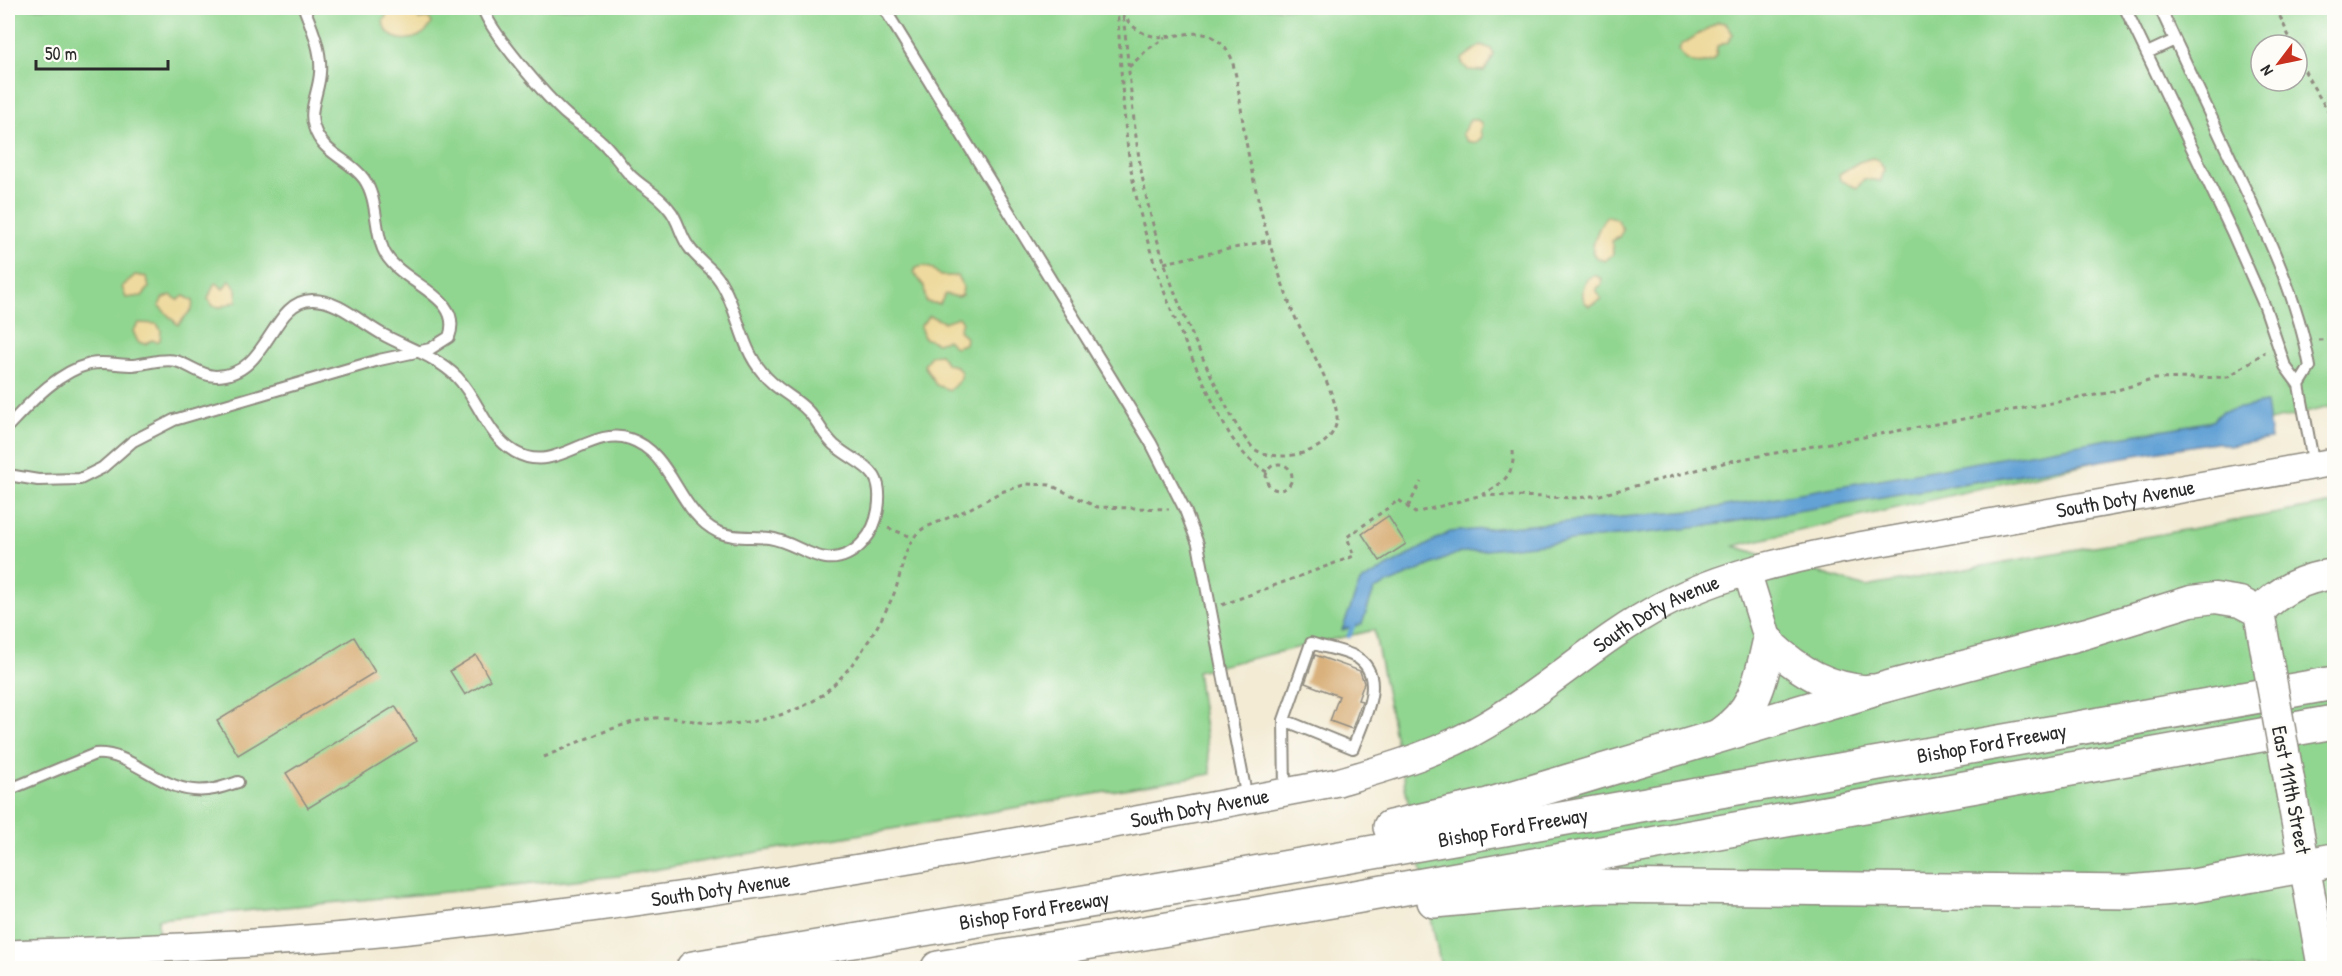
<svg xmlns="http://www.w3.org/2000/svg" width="2342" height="976" font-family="'Patrick Hand',sans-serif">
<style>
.green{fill:#91d690;stroke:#5e805e;stroke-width:1.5;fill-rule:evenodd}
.sand{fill:#eeda9e;stroke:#8c8264;stroke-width:1.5}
.water{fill:#63a2d5;stroke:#476680;stroke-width:1.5}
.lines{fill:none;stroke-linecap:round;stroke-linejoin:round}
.stream{stroke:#63a2d5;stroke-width:5}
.building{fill:#d9b17b}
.service-casing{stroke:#8f8b80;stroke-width:14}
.tertiary-casing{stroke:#8f8b80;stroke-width:30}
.secondary-casing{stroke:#8f8b80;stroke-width:33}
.motorway-casing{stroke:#8f8b80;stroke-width:36}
.path{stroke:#8f8b80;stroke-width:3;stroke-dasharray:4.5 4.5;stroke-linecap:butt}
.service{stroke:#fff;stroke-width:10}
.tertiary{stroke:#fff;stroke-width:27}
.secondary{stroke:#fff;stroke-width:30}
.motorway{stroke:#fff;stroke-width:33}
.secondary-bridge-casing{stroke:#8f8b80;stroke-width:33;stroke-linecap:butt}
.secondary-bridge{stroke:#fff;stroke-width:30}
.labels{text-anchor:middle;stroke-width:5;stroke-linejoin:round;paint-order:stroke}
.street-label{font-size:21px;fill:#2b2b2b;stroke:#fdfcf7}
</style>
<rect width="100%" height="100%" fill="#fdfcf7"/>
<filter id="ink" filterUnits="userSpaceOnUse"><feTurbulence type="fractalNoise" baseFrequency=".0167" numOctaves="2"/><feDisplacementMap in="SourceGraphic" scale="12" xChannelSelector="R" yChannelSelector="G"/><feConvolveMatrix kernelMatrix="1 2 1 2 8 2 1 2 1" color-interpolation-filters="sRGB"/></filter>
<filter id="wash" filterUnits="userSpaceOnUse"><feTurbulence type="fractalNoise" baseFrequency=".008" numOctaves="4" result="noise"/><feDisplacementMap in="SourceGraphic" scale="24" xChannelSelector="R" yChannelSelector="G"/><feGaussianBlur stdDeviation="1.35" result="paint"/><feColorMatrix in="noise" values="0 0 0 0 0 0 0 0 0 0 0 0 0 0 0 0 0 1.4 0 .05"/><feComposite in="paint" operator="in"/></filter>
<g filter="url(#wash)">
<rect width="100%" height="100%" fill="#f3ebd4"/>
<!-- green -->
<path class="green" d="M8 8H2334V406L1734 546 1866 587 2334 503V968H1441L1374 630 1197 671 1211 774 618 876 158 919 159 968H8ZM2261 45H2297V81H2261Z"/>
<!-- sand -->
<path class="sand" d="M390 8H422L416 13 419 20 429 18 432 23C422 43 389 47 383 22Z
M1718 22 1726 23 1733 34 1728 42 1717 46 1716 56 1712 61C1699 66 1685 64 1679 50L1681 45Z
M1481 45 1491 49 1494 55 1484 71 1468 70 1462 63V59Z
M1470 120H1477L1482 125 1480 131 1482 137 1477 143 1467 141 1462 134Z
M1872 158 1878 160 1884 169 1881 181 1864 179 1857 188 1840 180 1839 174 1859 162Z
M1608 216 1617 219 1623 230 1619 237 1612 241 1613 254 1605 261C1602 260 1594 257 1593 253 1591 246 1601 219 1608 216Z
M923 266 933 269 940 276H957L963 286 962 295 958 297 945 294 940 304 926 302 924 286 914 273 916 268Z
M135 275 147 277 149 288 142 296 126 298 122 287Z
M1594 275 1602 279 1601 285 1596 289 1601 299 1589 306 1584 301C1581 291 1583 280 1594 275Z
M230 280 236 289 237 301 221 307 213 306 208 299 214 284 217 283 223 289Z
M171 295 178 300 184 296 193 301 192 309 178 325 159 306 162 299Z
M930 316 944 322 958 317 962 321 959 330 966 338 965 344 955 347 947 340 937 343 924 338 920 326Z
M139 323 157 324 161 330 160 340 157 342 152 340 145 344 138 342 133 331Z
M940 354 947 364 956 366 961 372V379L950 390 936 385 924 365 931 355Z"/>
<!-- water -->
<path class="water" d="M2266 403 2271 439 2229 446 2215 442 1701 527 1458 553 1374 590 1362 624 1342 630 1360 582 1450 532 1703 510 2212 421 2221 412Z"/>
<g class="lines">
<!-- stream -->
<path class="stream" d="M1349 636 1354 622"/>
</g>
<g id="blocks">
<!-- building -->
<path class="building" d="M1388 516 1406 544 1380 561 1362 534Z
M354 637 375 672 238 755 217 721Z
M476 655 490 680 465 695 450 671Z
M1315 655 1360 671 1364 683 1358 700 1362 701 1352 729 1330 721 1339 696 1305 683Z
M395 706 417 741 308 808 286 773Z"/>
</g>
</g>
<g filter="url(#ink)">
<use href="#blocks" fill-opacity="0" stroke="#8f8b80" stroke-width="1.5"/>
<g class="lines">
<defs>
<path id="service" d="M884 8 1151 443 1185 510 1198 544 1247 799
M2125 8 2232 232 2265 307 2285 366 2299 385 2314 466
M2160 8C2186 63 2212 118 2238 174 2268 236 2298 299 2310 367L2299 385
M2147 53 2175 40
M8 426C30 403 57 372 90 364 104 361 118 365 133 365 147 364 161 358 176 361 190 365 201 376 216 376 269 376 271 299 313 300 338 300 360 322 382 334 407 348 436 356 457 377 479 400 486 435 515 452 556 476 591 425 630 439 673 453 677 512 718 532 734 539 752 536 769 538 790 541 806 555 826 558 841 560 855 552 864 541 872 532 876 522 878 510 885 466 861 468 834 445 823 435 818 421 808 411 794 396 774 389 762 372 741 347 739 314 723 286 715 269 699 262 689 247 680 236 679 220 669 209 659 195 642 187 630 175 620 164 613 152 602 142 592 132 579 125 568 116 548 99 489 31 483 8
M8 475 38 480 80 479 102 468 133 441 174 420 379 360 430 349 449 337C465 294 397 284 383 249 374 227 378 199 364 179 349 158 322 154 314 127 308 110 319 91 320 73 322 51 312 28 304 8
M1284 720 1353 748C1362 723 1389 676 1356 657 1343 650 1325 648 1311 643L1284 720 1285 791
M8 790 95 754C130 751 157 787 193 790 209 792 223 787 238 782"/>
<g id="tertiary">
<path d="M1747 572 1769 643"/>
<path id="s1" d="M8 954C153 949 300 943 445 926 745 892 1042 839 1338 782 1389 767 1440 753 1486 725 1548 689 1600 638 1663 605 1724 573 1792 559 1859 546L2334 462"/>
</g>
<path id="secondary" d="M2259 612C2281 589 2304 578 2334 574
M2259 612 2269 668
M1769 643C1800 672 1828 688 1870 691L2087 633 2191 601 2215 598 2240 602 2259 612
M2290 785 2323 968"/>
<g id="motorway">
<path d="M1721 734C1756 710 1760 682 1769 643"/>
<path d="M1390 827 1488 805 1870 691"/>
<path d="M1434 901 1597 886 2130 892 2193 886 2334 860"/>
<path id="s2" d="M693 968 1220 879 2334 683"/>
<path d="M938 968 1355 897 2334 722"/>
</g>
</defs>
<!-- service casing -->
<use href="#service" class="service-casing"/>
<!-- tertiary casing -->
<use href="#tertiary" class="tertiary-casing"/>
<!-- secondary casing -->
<use href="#secondary" class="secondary-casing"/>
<!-- motorway casing -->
<use href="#motorway" class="motorway-casing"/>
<!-- path -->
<path class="path" d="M1117 8C1121 57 1122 108 1129 157 1141 237 1169 313 1205 385 1221 418 1234 454 1267 472
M1123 8V15C1129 65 1132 115 1140 164 1152 238 1179 312 1213 379 1225 403 1236 430 1254 449 1279 465 1334 453 1337 419 1338 394 1303 337 1292 310 1272 258 1257 201 1247 147 1241 117 1240 85 1231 57 1200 2 1161 67 1123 15
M2276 8 2293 45
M2297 54 2308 78 2334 121
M1129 67 1148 49 1165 38
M1164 263 1271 240
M2318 340 2334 339
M1266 477a13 13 0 1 1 26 0a13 13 0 1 1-26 0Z
M1482 495C1502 484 1515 475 1513 451
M1408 507 1421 482
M888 528 912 537
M1222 605 1354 556 1347 537 1399 500 1415 513 1482 495 1577 498 1600 495 1731 461 2107 393 2155 379 2228 377 2265 352
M544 757C574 744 623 721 655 718 678 716 700 724 723 724 753 724 797 714 822 695 853 670 876 632 893 596 903 574 902 542 924 528L969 509 1001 492 1027 484 1050 485 1097 507 1169 509"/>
<!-- service -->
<use href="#service" class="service"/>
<!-- tertiary -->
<use href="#tertiary" class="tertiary"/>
<!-- secondary -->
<use href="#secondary" class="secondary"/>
<!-- motorway -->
<use href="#motorway" class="motorway"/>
<defs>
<path id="secondary-bridge" d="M2269 668 2290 785"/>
</defs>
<!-- secondary-bridge casing -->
<use href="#secondary-bridge" class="secondary-bridge-casing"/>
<!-- secondary-bridge -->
<use href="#secondary-bridge" class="secondary-bridge"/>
</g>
</g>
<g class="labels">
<!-- street labels -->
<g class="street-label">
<text dy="7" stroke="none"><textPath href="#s1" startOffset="2192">South Doty Avenue</textPath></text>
<text dy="7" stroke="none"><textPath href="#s1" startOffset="1706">South Doty Avenue</textPath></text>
<text dy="7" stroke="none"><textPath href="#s2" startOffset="1318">Bishop Ford Freeway</textPath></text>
<text transform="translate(2291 790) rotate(79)" y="7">East 111th Street</text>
<text dy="7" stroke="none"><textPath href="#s1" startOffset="1202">South Doty Avenue</textPath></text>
<text dy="7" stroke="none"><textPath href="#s2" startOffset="832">Bishop Ford Freeway</textPath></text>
<text dy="7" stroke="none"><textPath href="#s1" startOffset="716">South Doty Avenue</textPath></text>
<text dy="7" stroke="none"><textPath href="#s2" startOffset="346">Bishop Ford Freeway</textPath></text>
</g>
</g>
<!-- margin -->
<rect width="2342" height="976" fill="none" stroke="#fdfcf7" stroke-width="30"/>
<!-- north arrow -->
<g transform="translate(2279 63) rotate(238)"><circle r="28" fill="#fdfcf7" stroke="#a9a8a5" stroke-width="1.5"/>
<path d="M0-4.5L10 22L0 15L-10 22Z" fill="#c8321e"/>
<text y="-9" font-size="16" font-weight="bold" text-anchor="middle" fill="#2b2b2b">N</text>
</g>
<!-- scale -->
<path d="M36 60v9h132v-9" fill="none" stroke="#2b2b2b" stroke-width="3"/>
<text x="45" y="60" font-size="18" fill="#2b2b2b" stroke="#fdfcf7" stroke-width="4.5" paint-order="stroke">50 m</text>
</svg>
